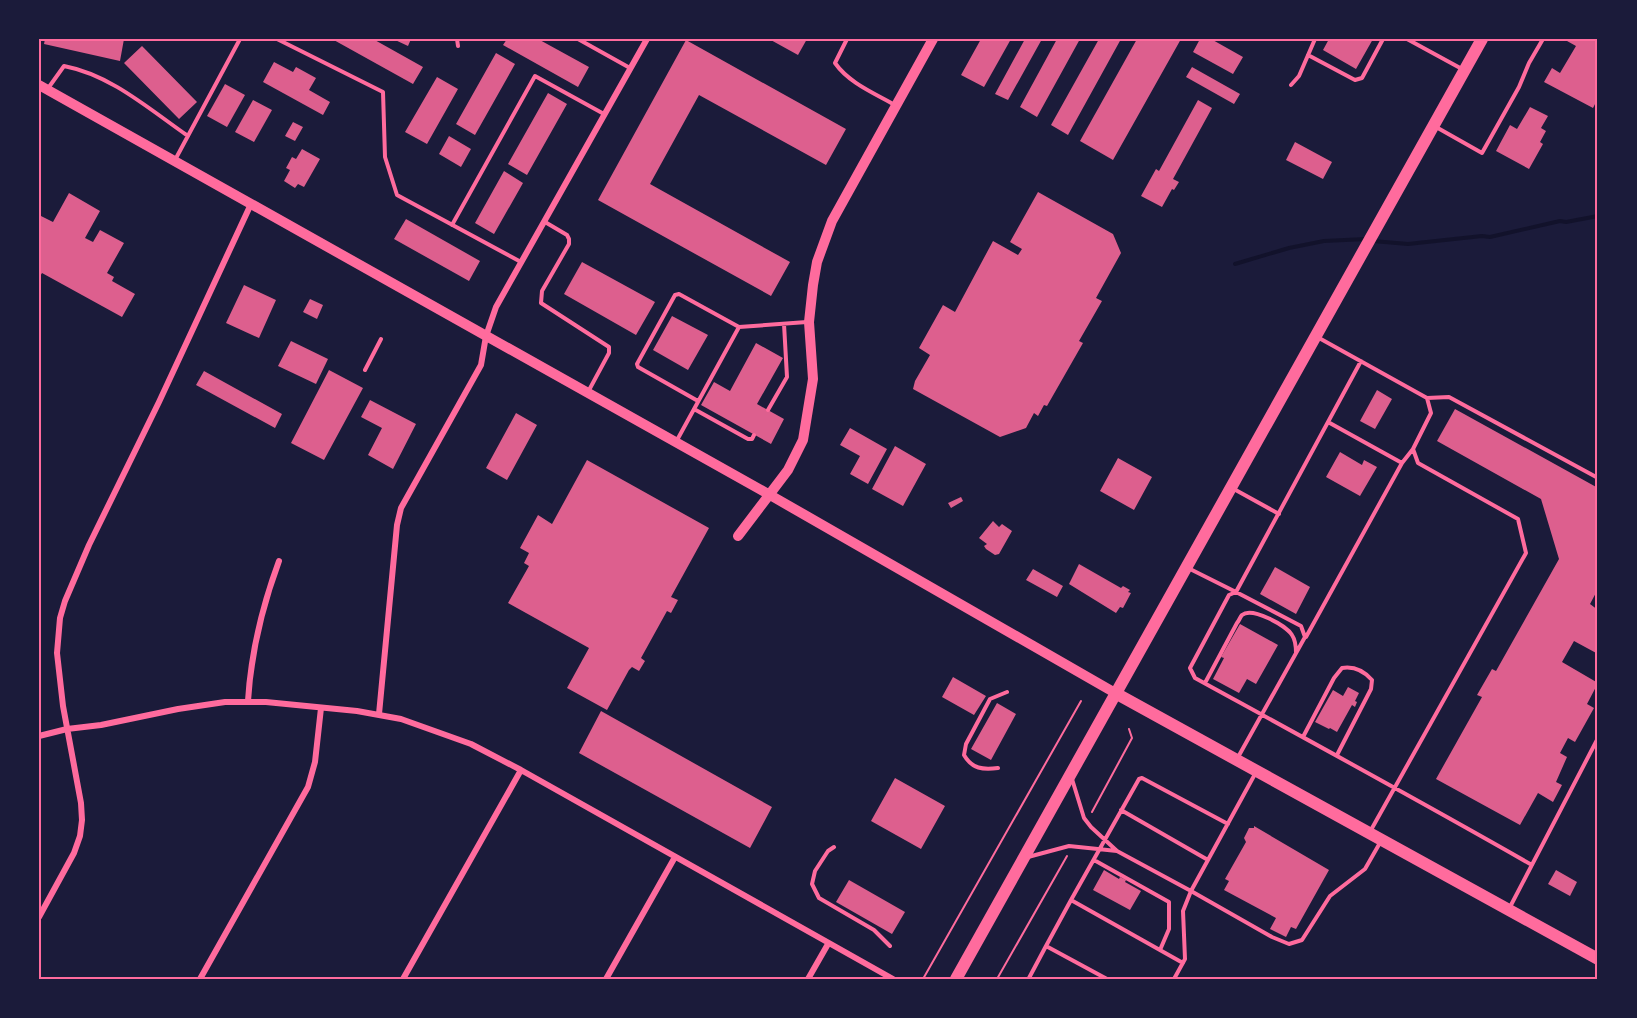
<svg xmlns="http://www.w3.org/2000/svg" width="1637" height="1018" font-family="Raleway,sans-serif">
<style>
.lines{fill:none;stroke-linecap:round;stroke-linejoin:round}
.stream{stroke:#12122b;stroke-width:4}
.building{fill:#dd5f8e}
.path{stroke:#ff6b9d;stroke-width:2}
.service{stroke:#ff6b9d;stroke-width:4}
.minor{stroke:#ff6b9d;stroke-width:6}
.tertiary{stroke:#ff6b9d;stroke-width:10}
.secondary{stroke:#ff6b9d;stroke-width:12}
.primary{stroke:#ff6b9d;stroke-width:12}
.neatline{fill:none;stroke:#ff6b9d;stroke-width:2}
</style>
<rect width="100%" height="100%" fill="#1b1b3a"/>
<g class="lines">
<!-- stream -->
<path class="stream" d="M1373 241 1408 244 1482 236 1490 237 1560 221 1566 222 1598 216
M1235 264 1289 248 1324 241 1366 239"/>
</g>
<!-- building -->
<path class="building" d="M45 39H124L120 61 44 44Z
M332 39H373L423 67 413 84Z
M393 39H411L408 46Z
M507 39H538L589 67 578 87 503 45Z
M769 39H807L798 55Z
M981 39H1011L984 87 961 75Z
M1025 39H1042L1008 100 995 94Z
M1057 39H1080L1037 117 1020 107Z
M1099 39H1121L1068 135 1051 125Z
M1137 39H1181L1113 160 1080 141Z
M1200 39H1211L1243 57 1233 74 1193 52Z
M1329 39H1373L1356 69 1323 50Z
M1568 39H1594L1598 41V98L1593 108 1544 82 1552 68 1560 73 1576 46 1567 41Z
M686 40 846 129 826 165 699 95 650 184 790 262 771 296 598 200Z
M142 46 197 102 179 119 124 63Z
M496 53 515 64 475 135 456 124Z
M274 62 293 72 296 67 316 78 309 90 330 102 323 115 263 82Z
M1192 67 1240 94 1234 104 1186 77Z
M437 77 458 89 427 144 405 132Z
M225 84 245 95 227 127 207 116Z
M548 93 567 104 527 175 508 164Z
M253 100 272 110 254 142 235 132Z
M1198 100 1212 108 1173 179 1179 182 1174 190 1172 189 1162 207 1141 196 1156 169 1159 171Z
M1530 107 1548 116 1541 128 1546 131 1540 142 1543 144 1529 169 1496 151 1510 125 1517 129Z
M293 122 303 127 295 141 285 136Z
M449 136 471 149 461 167 439 154Z
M1295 142 1332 162 1323 179 1286 160Z
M302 149 320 159 304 187 298 184 295 188 284 181 290 170 286 168 292 157 296 159Z
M504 171 523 183 494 234 475 223Z
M1038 192 1113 234 1121 253 1096 298 1102 301 1079 341 1083 343 1047 406 1044 405 1038 416 1034 413 1026 428 1000 437 913 389 915 381 930 355 919 348 943 305 955 312 993 241 1018 255 1022 249 1010 242Z
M69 193 100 211 85 238 93 242 100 230 124 243 107 273 114 277 112 281 135 294 122 317 42 273 39 278V220L41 216 53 222Z
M406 219 480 261 469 281 394 239Z
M582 262 655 302 636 335 564 294Z
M244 285 276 300 259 338 226 323Z
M310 299 323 305 317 319 303 312Z
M672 316 708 335 688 370 653 350Z
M291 341 328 359 316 384 278 366Z
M756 343 783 358 757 404 784 419 771 444 701 405 714 382 730 391Z
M329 370 363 388 324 460 291 443Z
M204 371 282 414 275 428 196 385Z
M1377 390 1392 399 1375 429 1360 421Z
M370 400 416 424 393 469 368 455 382 428 361 417Z
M1455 409 1598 488V589L1590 604 1598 610V654L1574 641 1562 662 1598 683 1587 704 1594 708 1575 742 1568 738 1560 753 1567 757 1556 782 1562 785 1553 802 1538 793 1520 825 1436 779 1482 697 1477 695 1492 669 1496 671 1559 559 1541 499 1437 441Z
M516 413 537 425 507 480 486 468Z
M850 428 887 449 868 484 850 474 860 456 840 445Z
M895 446 926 464 903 506 872 489Z
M1340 452 1362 465 1364 460 1377 467 1360 496 1326 477Z
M1118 458 1152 477 1134 510 1100 491Z
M587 460 709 528 671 597 678 600 671 613 667 611 641 658 645 661 639 671 632 667 629 670 607 710 567 688 589 648 508 603 529 566 524 563 529 553 520 548 538 515 552 524Z
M961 497 963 501 951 508 948 503Z
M993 521 999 527 1002 524 1012 531 999 554 995 555 986 549 984 546 987 544 979 538Z
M1079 564 1121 588 1123 586 1130 590 1128 592 1131 593 1123 608 1120 607 1116 613 1069 584Z
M1275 567 1310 587 1296 614 1260 594Z
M1033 569 1063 586 1057 597 1026 580Z
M1240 624 1278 645 1256 684 1247 679 1239 693 1213 679 1224 658 1221 657Z
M953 677 986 696 974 715 942 697Z
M1348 687 1359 693 1355 701 1357 702 1355 707 1352 705 1337 732 1330 728 1329 729 1315 722 1333 690 1343 696Z
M997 703 1016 714 991 760 971 749Z
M601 711 772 807 750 848 579 753Z
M895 778 945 806 921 849 871 821Z
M1254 826 1329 870 1296 929 1291 927 1286 937 1270 929 1276 918 1224 890 1229 881 1225 879 1246 842 1244 838 1249 828H1254Z
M1104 870 1119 879 1120 877 1126 880 1125 882 1141 891 1130 910 1093 890Z
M1556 870 1577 882 1570 896 1548 884Z
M849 880 905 912 892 934 836 902Z"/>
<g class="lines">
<!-- path -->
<path class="path" d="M1092 812 1132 738 1129 729
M923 979 1081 701
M997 979 1067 856"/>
<!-- service -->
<path class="service" d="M277 39 383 92 385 157 397 195 521 262
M457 39 458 46
M578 39 630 68
M847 39 835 63C849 83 874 93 895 105
M1407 39 1462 69
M1308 55 1355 80 1362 78 1383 39
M1291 85 1299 76 1315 39
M49 87 64 66C111 75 149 109 188 136
M1436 127 1482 153 1519 87 1529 63 1543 39
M175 160 240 39
M545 222 567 235 569 239V244L542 291 541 303 609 347V353L588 392
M452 225 535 76 604 114
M1319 338 1427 398 1431 413 1413 449 1418 463 1518 519 1526 553 1371 830
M365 370 381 339
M1427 398 1449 397 1598 478
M698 401 638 367 637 364 675 295 679 294 739 327
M694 409 748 439H752L754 435
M768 410 787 377 784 324
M1328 422 1402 463
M676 442 739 327 807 322
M1232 488 1279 514
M1188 568 1236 592 1361 361
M1306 637 1402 463 1413 449
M1205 683 1237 623C1239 621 1240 617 1242 615 1252 607 1286 625 1292 635 1296 641 1296 647 1296 653
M1303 737 1334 678 1342 668C1354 666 1364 671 1372 680L1371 689 1337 755
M1237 759 1305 637 1301 626 1236 592 1229 595 1190 668 1195 678C1308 740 1420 801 1532 865
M998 768C983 770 972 769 964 755L966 744 990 699 1007 692
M1121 810 1208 860
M834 847 828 851 815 871 812 884 819 898 874 930 890 946
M1117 851 1191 891 1255 774
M1028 857 1069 846 1117 851 1091 827 1084 818 1072 779
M1094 860 1169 902V929L1160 950
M1071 900 1046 946 1107 979
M1510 907 1598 738
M1183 963 1071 900 1139 779 1142 778 1228 824
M1031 979 1029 978 1046 946
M1174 979 1185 959 1183 911 1191 891 1272 937 1289 944 1302 940 1330 896 1365 869 1381 841"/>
<!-- minor -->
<path class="minor" d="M248 701C251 652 262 607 279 561
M379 714 397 525 401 508 481 365 486 336 496 307 647 39
M39 736 67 729 101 725 178 709 225 702H266L357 711 401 719 471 744 521 770 893 979
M39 917 74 853 80 836 82 820 81 803 63 706 57 653 60 618 65 601 89 545 159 402 251 204
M200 979 308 787 315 762 321 708
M403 979 521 770
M606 979 675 857
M808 979 828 944"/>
<!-- tertiary -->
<path class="tertiary" d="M39 85 770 495 1117 694
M738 536 788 470 803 440 813 379 809 322 813 285 817 262 832 221 933 39"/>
<!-- secondary -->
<path class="secondary" d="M1117 694 1598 959"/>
<!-- primary -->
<path class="primary" d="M956 979 1482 39"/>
</g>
<!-- border -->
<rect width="1637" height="1018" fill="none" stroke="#1b1b3a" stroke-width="81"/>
<rect x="40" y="40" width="1556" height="938" class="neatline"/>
</svg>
